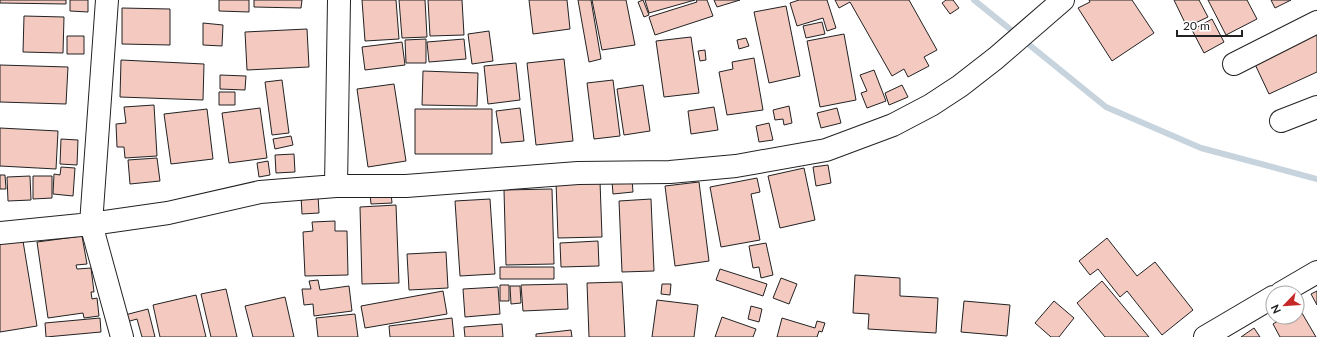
<svg xmlns="http://www.w3.org/2000/svg" width="1317" height="337" font-family="Lato,sans-serif">
<style>
.lines{fill:none;stroke-linecap:round;stroke-linejoin:round}
.stream{stroke:#c7d3dd;stroke-width:6}
.building{fill:#f3c9c0;stroke:#222}
.minor-casing{stroke:#222;stroke-width:24}
.minor{stroke:#fff;stroke-width:22}
</style>
<rect width="100%" height="100%" fill="#fff"/>
<g class="lines">
<!-- stream -->
<path class="stream" d="M974 0 1106 107 1201 148 1317 179"/>
</g>
<!-- building -->
<path class="building" d="M0 0H66V4L0 3Z
M70 0H88V12L70 11Z
M219 0H249V12L219 11Z
M254 0H302L301 8 254 7Z
M362 0H396L399 39 365 41Z
M399 0H425L427 37 402 38Z
M428 0H462L464 35 430 36Z
M529 0H567L570 29 533 34Z
M578 0H591L601 59 589 62Z
M592 0H626L635 45 602 50Z
M643 0 649 15 644 17 638 2Z
M645 0H695L649 13Z
M696 0H707L713 16 655 35 649 17 697 2Z
M714 0H740L717 7Z
M799 0H827L836 28 827 31 823 18 797 26 790 3Z
M835 0H909L937 50 924 57 929 66 908 77 904 69 892 76 850 2 839 8Z
M946 0H953L959 8 950 14 942 3Z
M1089 0H1132L1154 33 1112 61 1078 8 1090 2Z
M1174 0H1199L1208 17 1187 27Z
M1208 0H1247L1257 19 1226 35Z
M1271 0H1291L1275 8Z
M786 6 800 76 769 83 754 12Z
M122 8 170 9V45L122 44Z
M24 16 64 17 63 53 23 52Z
M1212 19 1224 42 1204 53 1192 30Z
M822 22 825 34 806 38 803 26Z
M203 23 223 25 222 46 203 45Z
M307 29 309 67 247 70 245 32Z
M489 31 493 61 472 64 468 34Z
M1317 31V72L1269 94 1252 58Z
M844 34 856 100 820 107 807 41Z
M67 36H84V54H67Z
M691 37 699 93 664 97 656 41Z
M746 38 749 46 739 49 737 40Z
M426 39V63H406L405 40Z
M464 39 466 59 429 62 427 42Z
M402 42 405 65 365 70 362 47Z
M705 50 706 60 700 61 698 51Z
M754 58 763 110 727 115 719 72 733 69 732 62Z
M564 59 573 141 536 145 527 63Z
M121 60 204 64 203 100 120 97Z
M516 63 520 100 488 104 484 66Z
M0 65 68 67 66 104 0 102Z
M874 70 886 101 867 108 861 93 867 91 860 75Z
M423 71 478 73 477 106 422 105Z
M220 75 246 76 245 90 220 89Z
M282 80 289 133 272 135 265 82Z
M613 80 620 136 594 139 587 83Z
M394 84 406 161 368 167 357 89Z
M643 85 650 131 624 135 617 89Z
M902 85 908 97 889 105 885 93Z
M219 92H235V105H219Z
M154 105 157 156 125 158 124 147H117L116 124 126 123 124 107Z
M789 106 792 123 784 125 783 119 775 120 773 110Z
M714 107 718 130 691 134 688 111Z
M260 108 267 158 229 163 222 113Z
M520 108 524 141 501 143 496 111Z
M837 108 841 123 821 128 817 113Z
M207 109 213 159 171 164 164 114Z
M415 109H492V154H415Z
M769 123 773 140 759 142 756 126Z
M0 128 58 131 56 169 0 166Z
M291 136 293 145 275 149 273 139Z
M61 139 78 140 77 165 60 164Z
M294 154 295 172 276 173 275 155Z
M157 158 160 181 130 184 128 160Z
M268 161 270 175 259 177 257 163Z
M828 165 831 183 816 186 813 167Z
M61 167 75 168 73 196 53 194 54 174 60 175Z
M804 168 815 220 780 228 768 176Z
M0 175H5L6 189H0Z
M30 176 31 200 8 201 7 177Z
M33 176H52V198L33 199Z
M757 178 760 192 751 194 760 240 721 247 710 187Z
M632 179 633 192 613 194 612 181Z
M600 181 602 237 558 238 556 182Z
M699 182 709 261 675 266 665 186Z
M552 189 554 264 506 265 504 190Z
M391 193 392 203 371 204 370 194Z
M318 195 319 213 302 214 301 196Z
M490 199 495 274 460 276 455 201Z
M651 199 654 271 622 272 619 201Z
M396 205 399 283 362 284 360 207Z
M335 221V231H347L348 275 305 276 303 232 313 231 312 222Z
M22 235 37 326 0 332V236Z
M82 236 87 264 76 265 77 269 91 268 94 292H91L92 299 97 298 99 316 84 318 83 313 48 318 37 242Z
M1107 238 1137 276 1155 262 1193 310 1162 335 1127 291 1120 297 1098 269 1090 275 1079 261Z
M598 241 599 266 561 267 560 243Z
M766 243 773 275 761 278 759 267 753 268 749 246Z
M446 252 448 288 409 290 407 254Z
M500 267H554V279H500Z
M720 269 767 284 763 296 716 280Z
M855 275 900 278V296L938 298 936 333 868 329 869 314 853 313Z
M781 278 797 284 789 304 773 298Z
M318 280 320 290 349 286 352 311 314 316 313 304 304 305 302 289H311L309 281Z
M1102 281 1149 337H1105L1077 303Z
M622 282 625 337H589L587 283Z
M567 284 568 309 523 311 521 285Z
M662 284H671L670 295 661 294Z
M500 285H509V301H500Z
M510 286H520L521 303 511 304Z
M498 287 500 314 465 317 463 289Z
M226 289 237 337H211L201 294Z
M443 291 447 314 365 328 361 306Z
M1317 291V305L1311 294Z
M196 295 206 337H160L153 305Z
M285 297 294 337H253L245 306Z
M657 300 698 305 694 337H652Z
M964 301 1010 305 1007 336 961 332Z
M1054 301 1074 318 1059 337H1051L1035 323Z
M751 306 762 309 759 322 748 319Z
M1299 308 1316 337H1280L1273 324 1284 317H1297V309Z
M148 309 155 337H142L137 319 123 323 121 316Z
M355 314 358 337H318L316 318Z
M722 317 756 329 753 337H715Z
M100 318 101 332 46 337 45 323Z
M452 318 454 337H390L389 326Z
M782 318 815 328 817 321 825 323 822 332 819 331 817 337H777Z
M502 324 503 337H465L464 327Z
M1254 328 1260 337H1241Z
M571 330 572 337H536V334Z"/>
<g class="lines">
<defs>
<path id="minor" d="M107 0 91 224 122 337
M1234 64 1317 22
M1281 121 1317 107
M336 186 339 0
M0 233 91 224 168 213 260 192 336 186H406L578 173 670 172 736 166 826 150 893 125 931 105 960 86 996 58 1063 0
M1281 293 1317 272
M1205 337 1273 297"/>
</defs>
<!-- minor casing -->
<use href="#minor" class="minor-casing"/>
<!-- minor -->
<use href="#minor" class="minor"/>
</g>
<!-- north arrow -->
<g transform="translate(1285 305) rotate(245)"><circle r="19" fill="#ffffff" stroke="#a7a7a7"/>
<path d="M0-3L7 15L0 10L-7 15Z" fill="#c62828"/>
<text y="-6" font-size="11" font-weight="bold" text-anchor="middle" fill="#222222">N</text>
</g>
<!-- scale -->
<path d="M1177 30v6h65v-6" fill="none" stroke="#222222" stroke-width="2"/>
<text x="1183" y="30" font-size="12" fill="#222222" stroke="#ffffff" stroke-width="3" paint-order="stroke">20 m</text>
</svg>
